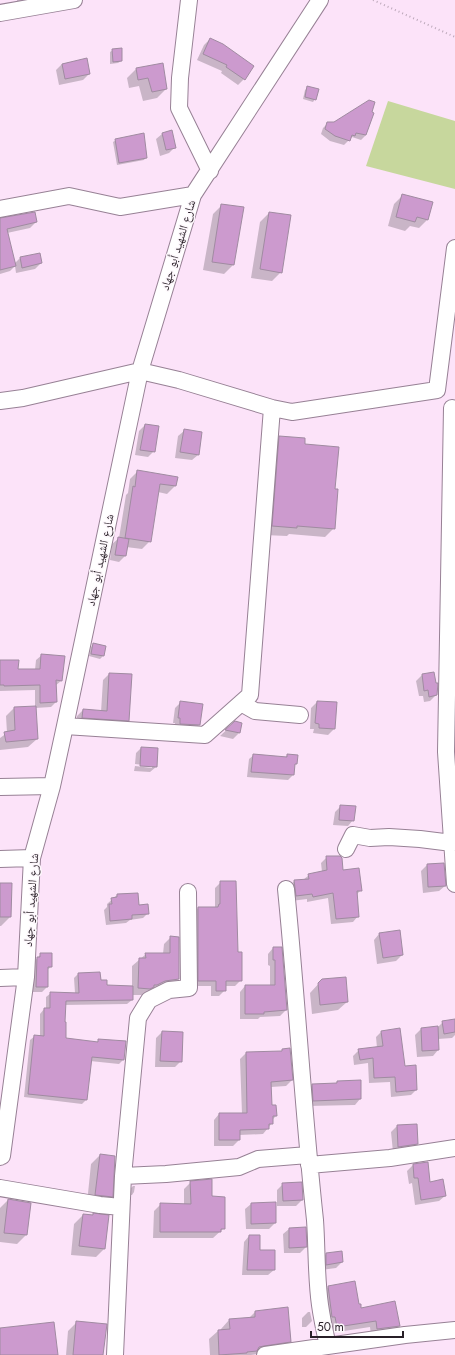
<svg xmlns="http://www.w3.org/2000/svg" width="455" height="1355" font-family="Jost,'Noto Naskh Arabic',sans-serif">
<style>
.green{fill:#c7d79d}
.shadow{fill:#0003}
.building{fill:#cc9ace;stroke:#a08ba1}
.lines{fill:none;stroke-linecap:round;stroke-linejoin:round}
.minor-casing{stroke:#978195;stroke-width:18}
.path{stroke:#bca8ba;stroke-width:2;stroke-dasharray:1 3;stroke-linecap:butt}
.minor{stroke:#fff;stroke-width:16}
.labels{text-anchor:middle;stroke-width:3;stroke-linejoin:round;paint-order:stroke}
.street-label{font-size:12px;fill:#281f27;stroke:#fdf8fc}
</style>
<rect width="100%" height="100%" fill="#fce3f9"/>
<!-- green -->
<path class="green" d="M388 101 455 121V189L366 166Z"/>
<!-- shadow -->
<path class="shadow" d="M17 0H31L17 2Z
M210 39 253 66 244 79 238 85 221 73 222 71 197 60 204 45Z
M113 50 121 61 118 63 110 64V52Z
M86 59 89 74 83 80 59 85 56 70 62 64Z
M136 69 166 89 157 98 143 101 139 86 129 88 127 78Z
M308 87 315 99 313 102 303 99 305 90Z
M328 123 366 135 361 140 352 137 344 145 330 141 321 134 323 128Z
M162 134 175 147 169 153 160 156 156 139Z
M116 140 146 157 144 160 117 165 113 142Z
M403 195 428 219 419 228 410 226 405 231 388 226 394 204Z
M222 205 243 208 233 265 224 274 203 270 213 214Z
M269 213 281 272 272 281 251 278 260 222Z
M0 219 36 222 30 228 7 233 15 263 20 258 39 254 41 263 35 269 16 273 15 266 10 271 0 274Z
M145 425 154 451 148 457 135 455 139 431Z
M184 431 198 455 192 460 175 458 178 436Z
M280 437 304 445 334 490V528L325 537 289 534 287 536 264 535 271 446Z
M138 471 177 478 175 486 167 494 158 492 150 541 142 549 126 547 125 556 119 562 110 560 112 544 119 538 126 495 128 493 130 479Z
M94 644 105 646 103 656 100 659 89 656 91 647Z
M42 655 61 681 55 686 56 702 51 707 35 708 37 739 28 747 0 750V738L7 733 6 716 14 708 35 707V690L0 691V661L17 670H35L36 660Z
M109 674 128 720 122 726 77 723V716L83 710 101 712 103 680Z
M422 675 436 695 430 701 424 702 423 696H419L416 681Z
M181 702 199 725 193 731 174 729 175 723H173L175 708Z
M317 702 334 729 328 735 313 733 314 729H310L311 708Z
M235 722 239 733 233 739 220 736Z
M141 748 156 767 150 772 134 771 135 766 152 768V766L135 764 136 753Z
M254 755 285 758 287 755 296 763 294 766 293 775 288 780 247 777 249 759Z
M341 806 353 820 348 826 333 825 335 812Z
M327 857 361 890 356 895 358 916 353 922 331 924 328 898 307 902V899L291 901 289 887 294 881 303 880 309 875 322 872 321 863Z
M427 865 445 886 439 891 423 893 421 871Z
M221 882 237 953 241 980 235 986H225V990L219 996H211V986H193V913L198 908H215V888Z
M0 884 10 917 1 926H0Z
M117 895 138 906 148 913 143 918 130 920 126 923 106 925 104 910 107 907V904Z
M379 934 402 955 396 961 377 964 374 940Z
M171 937 178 979 171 986 143 995H132V1000L127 1004 64 1005 65 1039 96 1043 99 1040 123 1060 119 1064 90 1061 86 1100 82 1104 24 1097 30 1040 35 1036H40V1014L44 1009H46V997L51 993H75L74 978 78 974 100 981 106 986 132 987V966L146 954H163L164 944Z
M273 948H281L286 1010 280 1016 260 1017 258 1019H240V992L245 986H270V966L268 965V954Z
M41 954 51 967 47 970V987L42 992H31L33 963Z
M322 980 347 1002 338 1010 312 1014 310 993Z
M455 1020V1035L452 1038 438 1039V1050L433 1056 417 1057 415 1035 421 1029 437 1028 443 1022Z
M162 1032 182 1033 181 1061 175 1067H155L156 1038Z
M381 1032 404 1067 416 1090 411 1095 391 1097 390 1082 369 1083 368 1063 354 1065 353 1056 359 1050 377 1048 376 1037Z
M283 1050 292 1080 286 1086 271 1087V1106L276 1116 272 1120V1123L268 1128 263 1134 239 1135V1140L233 1146H214V1120L219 1114H242L240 1059 246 1053 281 1052Z
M360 1081V1099L355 1105 308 1106 307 1091 312 1085 335 1084 337 1082Z
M397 1126 417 1144 411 1150 393 1152 391 1132Z
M100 1155 112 1196 103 1205 87 1203 91 1164Z
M413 1165 429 1183 445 1196 439 1201 415 1205 412 1183 409 1184 407 1171Z
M191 1182 211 1197 224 1228 213 1238H153L154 1211 161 1204H184V1189Z
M283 1184 302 1200 296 1206H277V1190Z
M133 1186H135L134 1192 132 1195H130V1189Z
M8 1200 26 1235 17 1244 0 1242V1208Z
M251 1204 275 1223 269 1229H246L245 1209Z
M93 1214 105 1248 96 1257 71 1255 74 1224 83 1215 92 1216Z
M289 1229 306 1247 300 1253H284L283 1234Z
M249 1236 274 1270 268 1275H242L244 1242Z
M326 1254 342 1262 336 1268 321 1270 320 1260Z
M354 1283 358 1305 360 1309 399 1326 393 1332 371 1335 370 1327 331 1333 322 1293 328 1287Z
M287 1308 289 1341 281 1350 251 1355H210L209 1339 218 1331H221V1329L229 1320 248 1319 255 1312Z
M308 1312H310L312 1321 306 1327H302V1318Z
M77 1322 102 1355H66L68 1331Z"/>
<!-- building -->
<path class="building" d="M210 38 223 44 254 66 245 80 226 67 227 65 203 54Z
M122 48V61L113 62 112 49Z
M87 58 90 74 65 79 62 64Z
M163 63 167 89 152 92 148 78 138 80 136 68Z
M307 86 319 89 316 100 305 97Z
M369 100 375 102 372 112 374 113 366 135 356 133 355 136 352 135 350 141 335 136 325 129 327 122H334Z
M172 130 176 148 166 150 162 133Z
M144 133 147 158 119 163 115 139Z
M402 194 433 202 428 220 417 217 415 222 396 217Z
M221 204 244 207 234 265 212 262Z
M35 212 37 222 7 229 16 266 0 270V218Z
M269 212 291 215 282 273 260 269Z
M40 253 42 263 22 268 20 257Z
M145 424 159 426 155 452 140 450Z
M184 429 202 432 199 455 180 452Z
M279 436 305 438V444L339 447 335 489H338L335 529 297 526V528L272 526Z
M137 470 178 477 176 486 160 484 151 542 125 538 133 486 135 487Z
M118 537 129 539 126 556 115 555Z
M93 643 106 646 104 656 91 654Z
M41 654 65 656 62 681 56 680 57 702 40 703V685L4 686V685H0V660H19L18 669H40Z
M434 672 436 683H438L437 695 429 697 428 690 424 691 422 674Z
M109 673 132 674 129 721 82 718 83 709 107 711Z
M180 701 203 704 200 725 180 724V718H178Z
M317 701 337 702 335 729 319 728V724L315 723Z
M36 706 38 739 6 742 4 732 15 730 14 707Z
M235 721 242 723 240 733 225 730Z
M141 747 158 748 157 767 140 766Z
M253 754 287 757V754L298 755 297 764H295L294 775 251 772Z
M340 805 356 806 354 821 339 820Z
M326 856H340L342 858 343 870 359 868 362 891H357L359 917 336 919 333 893 313 897 312 894 296 896 294 880 309 879 308 874 327 870Z
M444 863 446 886 428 887 427 864Z
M220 881H236L238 952H242V981H226V991H216V981H198V907H218L219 904H220Z
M0 883H12L11 917H0Z
M138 893 139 905 148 904 149 914 132 915V919L110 921 109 904H112L111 898 117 897V894Z
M400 930 403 955 383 958 379 933Z
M170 936 179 937V979L165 981 157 985H154V987L150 989 138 988 139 958H146L145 953H170Z
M273 947H282L287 1010 264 1012V1014H245V985H275V960H273Z
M40 953H52V967H48V987H36L37 957H40Z
M100 972 101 980H107V985L133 986V1000L66 1001 65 1022H66V1038L98 1042V1039L126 1041 124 1060 92 1057 87 1100 28 1094 34 1035 44 1036V1008H50V992L79 993 78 973Z
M346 977 348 1002 320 1005 318 983 322 979Z
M455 1019V1032L444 1034 442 1021Z
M438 1026 439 1050 422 1051 421 1028Z
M400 1028 405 1066 416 1065 417 1090 396 1092 395 1077 374 1078 373 1058 360 1060 358 1049 383 1046 381 1031Z
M162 1031 183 1032 182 1062 160 1061Z
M290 1048 293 1080 271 1082 272 1105H276L277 1116H273V1124H269V1129L240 1130V1140H219V1113H247L246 1052 282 1051V1049Z
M361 1080V1099L313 1101 312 1084 337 1083V1081Z
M417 1124 418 1144 398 1147 397 1125Z
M100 1154 115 1156 113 1197 95 1195Z
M428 1162 430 1182 443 1179 446 1196 421 1200 418 1178H414L413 1164Z
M212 1179V1196L225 1197V1229H221V1232H160V1203L191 1204 190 1181Z
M302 1182 303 1200 283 1201 282 1183Z
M8 1199 31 1203 27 1235 4 1233Z
M276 1202V1223L251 1224V1203Z
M93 1213 109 1215 105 1249 79 1246 83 1214 93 1215Z
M306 1227 307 1247 289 1248V1228Z
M249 1235H260V1250H275V1270H247Z
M342 1251 343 1262 326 1265V1253Z
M355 1281 359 1304H361V1308L395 1301 400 1326 377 1329 376 1321 337 1327 335 1317H332L328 1286Z
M288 1307 291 1342 264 1346 259 1347 257 1351 247 1352V1353L219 1355 218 1330 230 1329 229 1319 255 1317V1311Z
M76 1321 107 1324 103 1355H73Z
M54 1322 58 1355H0V1328Z"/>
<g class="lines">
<defs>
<path id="minor" d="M189 0 180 78 179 108 210 171
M0 13 74 0
M0 209 69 196 120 207 193 195
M437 390 455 248
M0 401 23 398 140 371 179 380 272 408 292 412 437 390
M452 408 446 752 455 884
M241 703 255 711 300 715
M65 726 205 735 250 695 272 408
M0 787 52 786
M346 849 353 835 370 838 389 837 420 839 452 843
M0 859 32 858
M286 889C297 999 303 1110 315 1220 317 1248 316 1277 320 1305 322 1319 325 1333 328 1346
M0 978 26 977
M0 1157V1156H2L26 977 32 858 52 786 65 726 140 371 193 195 320 0
M309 1165 390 1158 455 1148
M123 1176 166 1174 239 1167 258 1159 308 1155
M0 1188 100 1205 121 1207
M115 1355 123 1176 138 1018 149 1000 169 990 189 988 188 892
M265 1355 405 1335 455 1330"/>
</defs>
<!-- minor casing -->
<use href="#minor" class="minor-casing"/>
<!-- path -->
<path class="path" d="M373 0 455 37"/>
<!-- minor -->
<use href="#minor" class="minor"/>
</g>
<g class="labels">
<!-- street labels -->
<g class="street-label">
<text transform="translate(178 245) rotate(-73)" y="4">شارع الشهيد أبو جهاد</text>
<text transform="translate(100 560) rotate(-78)" y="4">شارع الشهيد أبو جهاد</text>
<text transform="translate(31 900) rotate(-86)" y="4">شارع الشهيد أبو جهاد</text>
</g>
</g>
<!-- scale -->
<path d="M311 1331v6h92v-6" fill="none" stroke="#281f27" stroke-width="2"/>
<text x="317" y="1331" font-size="12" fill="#281f27" stroke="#fdf8fc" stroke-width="3" paint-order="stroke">50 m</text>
</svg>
